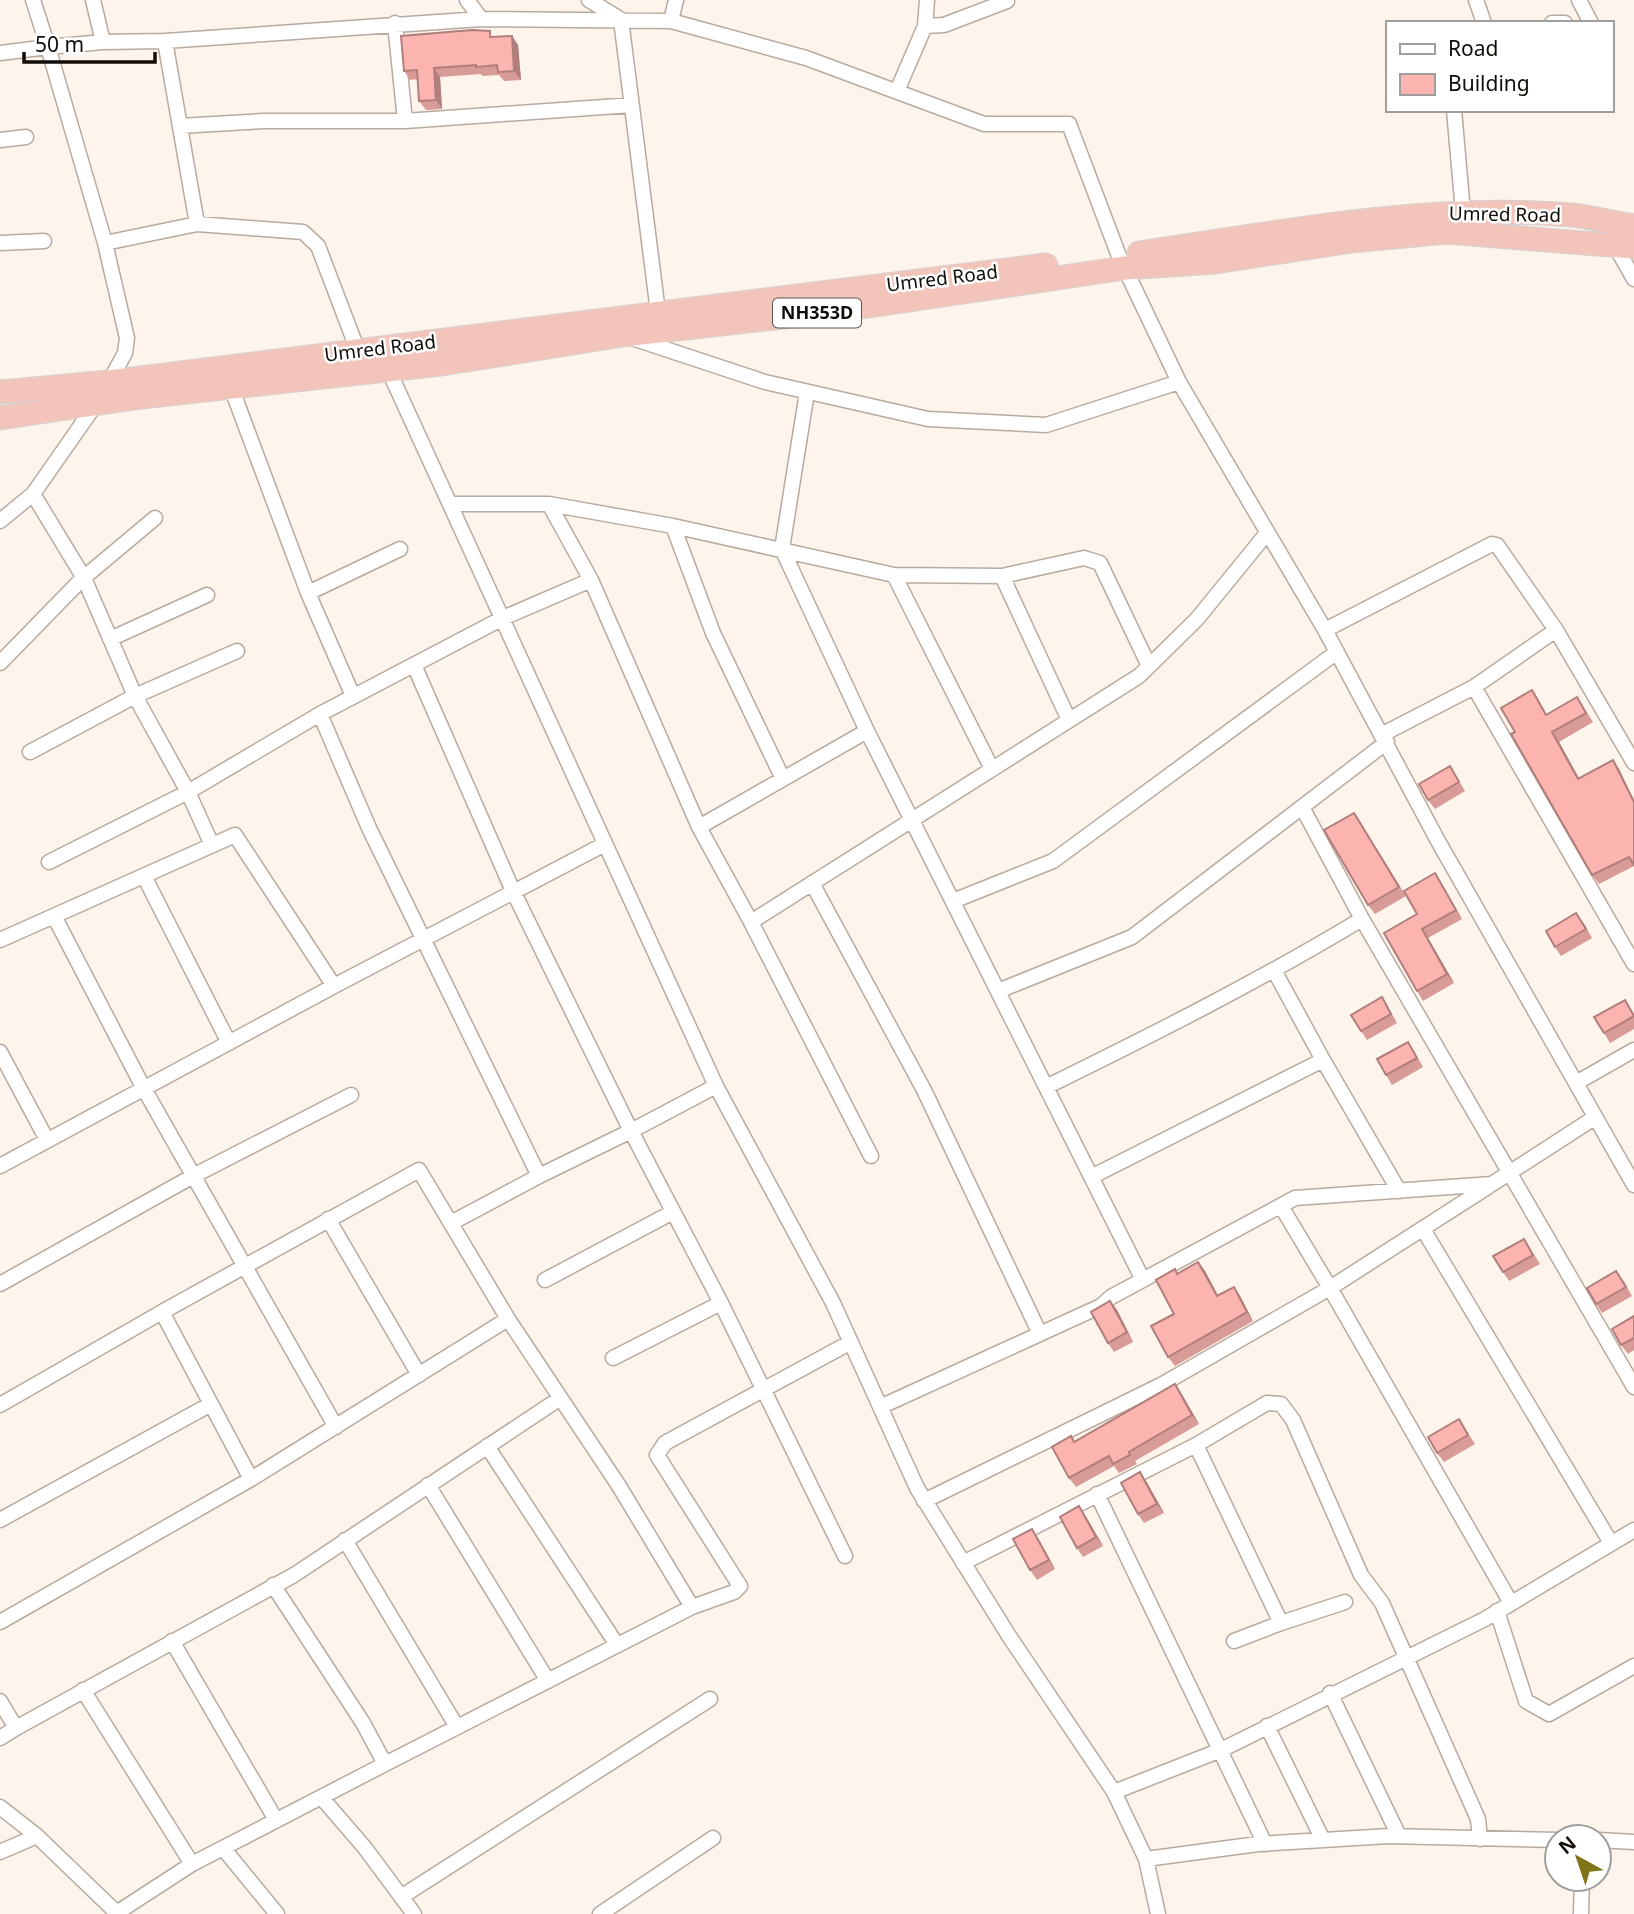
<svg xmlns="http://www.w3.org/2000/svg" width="1634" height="1914" font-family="'Noto Sans',sans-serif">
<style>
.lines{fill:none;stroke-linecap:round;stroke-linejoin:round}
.minor-casing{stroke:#b8aa9e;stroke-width:17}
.trunk-casing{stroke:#d4d3d3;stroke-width:25}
.minor{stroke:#fff;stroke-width:14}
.trunk{stroke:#f2c4ba;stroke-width:23}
.wall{fill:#d99b97}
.shaded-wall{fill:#b07e7b}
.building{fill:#fcb4b0;stroke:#b07e7b;stroke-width:2}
.labels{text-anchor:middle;stroke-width:5;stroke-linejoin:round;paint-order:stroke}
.shield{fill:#fff;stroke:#585652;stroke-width:2}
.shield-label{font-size:18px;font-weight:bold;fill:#110d08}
.street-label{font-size:19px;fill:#110d08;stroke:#fff}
</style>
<rect width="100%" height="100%" fill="#fdf4ec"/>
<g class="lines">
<defs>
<path id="minor" d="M93 0 103 42 48 47 105 243 127 338 125 353 108 384
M589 0 620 19
M1476 0 1484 23
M1579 0 1591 23
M481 19 671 21 676 0
M621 20 659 320
M671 21 806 58 984 124H1069L1119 256 1179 382 1325 630 1438 841 1634 1185
M395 23 405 121 632 105
M1552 23H1565
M925 26 944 25 1007 1
M165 41 197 224
M103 42 165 41 481 19 467 0
M0 53 48 47 33 0
M897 91 925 26 927 0
M1454 110 1463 212
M180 126 264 121H405
M0 140 26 137
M1613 242 1634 279
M0 243 44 241
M105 243 197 224 303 232 318 246 358 351
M632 338 765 382 928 419 1046 425 1179 382
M388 369 716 1086 631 1131 513 891 414 665
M231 387 308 593 353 696
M33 494 84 578 135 696 188 792 212 845
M451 504H549L673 526 894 575 1002 576
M549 504 591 580 699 827 867 731 782 549 807 392
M0 521 33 494 98 401
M673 526 713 633 783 779
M894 575 992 769
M591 580 503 618 320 714 369 828 539 1176 631 1131 721 1303 845 1556
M308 593 400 549
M1325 630 1492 544 1497 545 1556 630
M110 639 207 595
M0 663 81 580 155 518
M1474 687 1634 964
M1069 720 1002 576 1084 558 1100 563 1149 666
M867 731 1143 1280
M1383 734 1474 687 1556 630 1634 763
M30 752 135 696 237 651
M1302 807 1362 919 1634 1387
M699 827 751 922
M49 862 188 792 320 714
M144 876 229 1043
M812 883 924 1090 1040 1334
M953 901 1053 861 1337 652
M54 916 143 1087 336 1427
M0 940 235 835 334 986 0 1166
M1275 972 1323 1060
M334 986 603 845
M998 991 1132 937 1387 742
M0 1052 47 1140
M1576 1083 1634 1050
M716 1086 833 1303 917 1488 1009 1636 1114 1792 1146 1859 1158 1914
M1046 1087C1154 1034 1259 981 1362 919
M871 1156 751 922 1139 676 1197 619 1267 533
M1091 1177 1323 1060 1399 1191
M1281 1206 1330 1288 1489 1186
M328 1219 419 1375
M451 1223 539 1176
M1423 1229 1611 1543
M545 1280 673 1212
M0 1284 195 1175 351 1095
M162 1312 419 1170 508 1319 619 1486 692 1607 385 1764
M613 1358 721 1303
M0 1405 162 1312 251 1479 0 1622
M880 1407 1101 1306 1111 1297 1295 1198 1492 1184 1594 1118
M1196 1445 1281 1623 1345 1602
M487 1446 617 1645
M251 1479 508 1319
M428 1485 548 1681
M1097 1494 1265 1844
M924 1501 1161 1385 1330 1288 1511 1603
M0 1520 211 1404
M345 1540 457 1727
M963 1563 1196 1445 1267 1403 1281 1404 1293 1420 1361 1575 1382 1603 1478 1819 1480 1839
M692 1607 734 1592 740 1586 657 1455 665 1443 851 1342
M1497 1611 1526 1701 1549 1714 1634 1666
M172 1641 276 1820
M1234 1641 1281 1623
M83 1690 192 1864
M1330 1693 1399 1836
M0 1701 16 1728 0 1738
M1267 1726 1323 1840
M16 1728 294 1575 559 1399
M1114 1792 1221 1750 1485 1619 1634 1530
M321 1797 365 1848 414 1914
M0 1807 37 1836 118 1914
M1599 1840 1634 1842
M223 1848 277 1914
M0 1852 37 1836
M1146 1859 1258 1844 1389 1836 1557 1840
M401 1897 710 1699
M115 1914 192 1864 385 1764 363 1723 273 1585
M600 1914 713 1838
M1581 1914 1582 1879"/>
<path id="trunk" d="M1139 253C1283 232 1426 203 1571 215 1592 217 1613 223 1634 226
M0 392 109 382 1046 265
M0 418 141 397 441 364 623 335 828 312 1125 268 1215 262 1351 241 1447 232 1634 247"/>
</defs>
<!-- minor casing -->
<use href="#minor" class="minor-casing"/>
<!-- trunk casing -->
<use href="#trunk" class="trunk-casing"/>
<!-- minor -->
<use href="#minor" class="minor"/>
<!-- trunk -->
<use href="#trunk" class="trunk"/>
</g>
<!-- wall -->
<path class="wall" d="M512 36 518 45 521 80 504 81 499 75 482 76 481 74 440 77 442 109 426 110 419 101 418 79 410 80 404 71 494 37Z
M1577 697 1593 722 1559 742 1579 778 1613 760 1619 769 1634 800V866L1599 884 1592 875 1538 699 1547 715Z
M1450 766 1465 791 1435 809 1428 800Z
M1360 822 1406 896 1375 914 1368 905Z
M1441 883 1462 919 1428 938 1454 983 1423 1001 1417 991V914Z
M1583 922 1592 938 1561 956 1555 947Z
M1388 1007 1397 1023 1367 1040 1361 1031Z
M1631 1009 1634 1014V1029L1610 1043 1604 1033Z
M1414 1051 1423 1067 1392 1085 1386 1075Z
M1524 1239 1540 1264 1509 1281 1503 1272Z
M1198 1262 1205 1271 1218 1296 1234 1287 1240 1296 1253 1321 1175 1366 1168 1357 1174 1314 1178 1274Z
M1623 1280 1632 1296 1602 1313 1596 1304Z
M1110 1301 1117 1310 1133 1342 1114 1352 1108 1343Z
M1634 1316V1350L1628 1354 1621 1345Z
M1181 1393 1199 1424 1135 1461 1137 1464 1119 1473 1114 1466 1076 1487 1069 1478 1075 1442Z
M1459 1419 1475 1444 1444 1462 1437 1453Z
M1140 1472 1146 1481 1164 1513 1144 1523 1138 1514Z
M1079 1506 1085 1515 1103 1546 1083 1557 1077 1548Z
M1038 1538 1055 1569 1037 1580 1030 1570Z"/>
<!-- shaded-wall -->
<path class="shaded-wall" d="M512 36 518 45 521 80 514 71Z
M434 68 440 77 442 109 436 100Z
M1552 732 1559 742 1584 788 1578 779Z
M1613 760 1619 769 1634 802 1631 797Z
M1435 873 1441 883 1462 919 1456 910Z
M1422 929 1428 938 1454 983 1447 974Z
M1198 1262 1205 1271 1223 1305 1217 1296Z
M1234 1287 1240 1296 1253 1321 1247 1312Z
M1110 1301 1117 1310 1133 1342 1127 1332Z
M1175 1384 1181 1393 1199 1424 1192 1415Z
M1140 1472 1146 1481 1164 1513 1157 1504Z
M1079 1506 1085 1515 1103 1546 1096 1537Z
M1032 1529 1038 1538 1055 1569 1049 1560Z"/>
<!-- building -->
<path class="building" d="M472 30 490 31V37L512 36 514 71 498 72 497 65 476 67V65L434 68 436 100 419 101 417 70 404 71 401 36Z
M1532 690 1546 715 1577 697 1586 713 1552 732 1578 779 1613 760 1634 802V865L1629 857 1592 875 1511 734 1515 732 1501 708Z
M1450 766 1459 782 1428 800 1419 784Z
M1354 813 1399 887 1368 905 1324 830Z
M1435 873 1456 910 1422 929 1447 974 1417 991 1384 933 1417 914 1404 891Z
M1576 913 1586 929 1555 947 1546 931Z
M1382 997 1391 1014 1361 1031 1351 1015Z
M1625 1000 1634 1016 1604 1033 1594 1017Z
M1408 1042 1417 1058 1386 1075 1377 1059Z
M1524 1239 1533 1255 1503 1272 1493 1256Z
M1198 1262 1217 1296 1234 1287 1247 1312 1168 1357 1151 1326 1174 1314 1156 1280 1175 1269 1177 1274Z
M1616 1271 1626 1287 1596 1304 1587 1288Z
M1110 1301 1127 1332 1108 1343 1091 1312Z
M1634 1316V1338L1621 1345 1612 1329Z
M1175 1384 1192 1415 1129 1452 1130 1455 1113 1464 1109 1456 1069 1478 1052 1447 1071 1436 1074 1442Z
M1459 1419 1468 1435 1437 1453 1428 1437Z
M1140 1472 1157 1504 1138 1514 1121 1483Z
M1079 1506 1096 1537 1077 1548 1060 1517Z
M1032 1529 1049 1560 1030 1570 1013 1539Z"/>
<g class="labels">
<!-- shield labels -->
<rect class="shield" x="773" y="298.5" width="88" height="29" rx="5"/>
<g class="shield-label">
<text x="817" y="319">NH353D</text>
</g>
<!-- street labels -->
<g class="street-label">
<text transform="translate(1505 214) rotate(1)" y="7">Umred Road</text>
<text transform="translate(942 278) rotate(-7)" y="7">Umred Road</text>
<text transform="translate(380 348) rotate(-7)" y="7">Umred Road</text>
</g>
</g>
<!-- legend -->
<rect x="1386" y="21" width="228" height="91" fill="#ffffff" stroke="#a09e9c" stroke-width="2"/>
<rect x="1400" y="44" width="35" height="10" fill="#ffffff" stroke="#a09e9c" stroke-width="2"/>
<text x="1448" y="56" font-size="21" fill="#110d08">Road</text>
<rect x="1400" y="74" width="35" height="21" fill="#fcb4b0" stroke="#a09e9c" stroke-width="2"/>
<text x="1448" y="91" font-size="21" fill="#110d08">Building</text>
<!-- north arrow -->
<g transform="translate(1578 1858) rotate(320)"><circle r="33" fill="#ffffff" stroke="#a09e9c" stroke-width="2"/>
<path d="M0-5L12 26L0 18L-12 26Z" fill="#7f7518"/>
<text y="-10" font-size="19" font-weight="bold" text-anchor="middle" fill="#110d08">N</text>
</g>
<!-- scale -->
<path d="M24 52v10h131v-10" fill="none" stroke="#110d08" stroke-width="3.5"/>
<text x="35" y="52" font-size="21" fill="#110d08" stroke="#ffffff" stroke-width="5" paint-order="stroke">50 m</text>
</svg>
